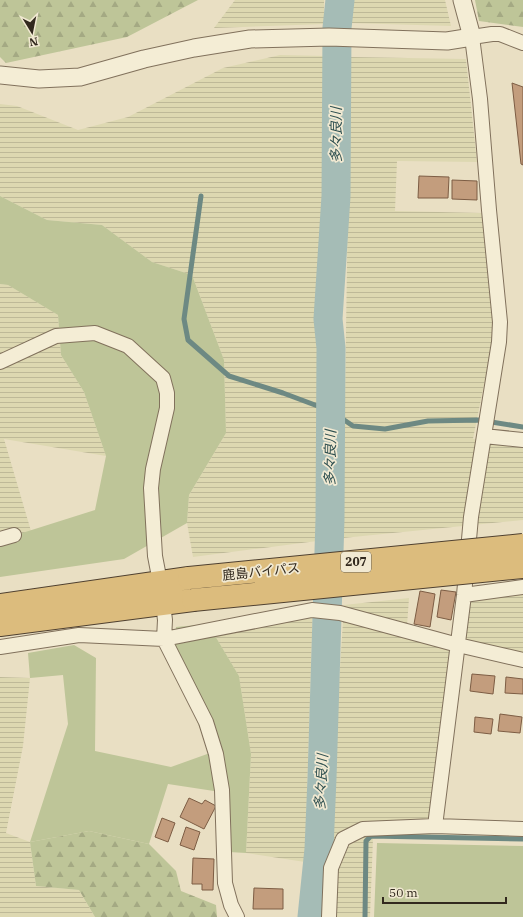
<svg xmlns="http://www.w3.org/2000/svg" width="523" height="917" font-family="'IBM Plex Serif','Noto Sans JP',serif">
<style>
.farmland{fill:url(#farmland-rules)}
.green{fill:#bec598}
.forest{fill:url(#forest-firs)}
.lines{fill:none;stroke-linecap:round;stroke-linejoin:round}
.stream{stroke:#6d8983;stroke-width:5}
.river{stroke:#a5bcb6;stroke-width:29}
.building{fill:#c39d7d;stroke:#7d5d44}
.minor-casing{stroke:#81715c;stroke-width:16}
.tertiary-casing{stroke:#81715c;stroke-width:19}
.trunk-casing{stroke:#4f4030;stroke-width:24}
.minor{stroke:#f4edd5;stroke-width:14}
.tertiary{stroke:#f4edd5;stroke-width:17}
.trunk{stroke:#dcbc7d;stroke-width:22}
.trunk-bridge-casing{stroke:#4f4030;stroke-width:24;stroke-linecap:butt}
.trunk-bridge{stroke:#dcbc7d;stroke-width:22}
.labels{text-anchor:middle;stroke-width:3.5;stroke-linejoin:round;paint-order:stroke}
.shield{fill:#f1e9d2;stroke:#6b6354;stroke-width:1}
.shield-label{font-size:12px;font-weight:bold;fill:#32291e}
.street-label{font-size:13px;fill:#32291e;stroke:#f1e9d2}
.water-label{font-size:14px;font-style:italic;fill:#2f5050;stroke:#f1e9d2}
</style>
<defs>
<pattern id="farmland-rules" width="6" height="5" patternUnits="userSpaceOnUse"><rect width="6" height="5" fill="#ddd8b1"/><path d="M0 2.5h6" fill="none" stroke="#beb998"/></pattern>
<pattern id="forest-firs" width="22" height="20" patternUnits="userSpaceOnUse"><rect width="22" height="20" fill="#bec598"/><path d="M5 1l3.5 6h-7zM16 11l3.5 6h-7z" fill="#a4a983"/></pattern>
</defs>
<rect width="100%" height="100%" fill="#e9dfc3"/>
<!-- farmland -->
<path class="farmland" d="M235 0H324V24L214 28Z
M350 0H445L451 26 349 23Z
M280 55 325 56 317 541 193 557 187 523 189 495 226 433 224 360 192 275 152 262 102 225 47 220 0 196V104L17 106 78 130 128 117 223 68Z
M350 57 466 59 477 162 397 161 395 211 482 213 495 330 473 439 523 445V520L343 538Z
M0 284 8 285 58 315 61 355 84 392 106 456 4 439 31 531 0 540Z
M523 593V656L454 640 430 839 373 838 370 917H324L344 605 409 598 407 626 454 640 458 599Z
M313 603 305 862 246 853 251 754 239 676 208 624Z
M0 677 30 678 23 746 6 833 30 842 36 886 79 890 95 917H0Z"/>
<!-- green -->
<path class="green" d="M0 196 47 220 102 225 152 262 192 275 224 360 226 433 189 495 187 523 124 559 0 577V540L95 510 106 456 84 392 61 355 58 315 8 285 0 284Z
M208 624 239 676 251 754 246 853 229 852 227 793 168 784 149 844 89 831 30 842 68 724 63 675 30 678 28 653 74 645 96 658 95 751 171 767 210 753 174 665 176 627Z
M377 843 523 846V917H374Z"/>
<!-- forest -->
<path class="forest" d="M0 0H198L127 37 6 63 0 57Z
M475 0H523V27L479 21Z
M89 831 149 844 176 871 181 891 216 905 217 917H95L79 890 36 886 30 842Z"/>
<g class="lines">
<!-- stream -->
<path class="stream" d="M201 196 184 319 188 340 229 376 283 393 331 411 353 426 385 429 428 421 479 420 523 427
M365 917 366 841 371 836 523 839"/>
<!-- river -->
<path class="river" d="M312 917 319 849 322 778 330 519 331 348 328 319 336 196 337 28 340 0"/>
</g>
<!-- building -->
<path class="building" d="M512 83 523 87V165L521 164Z
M419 176 449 177 448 198H418Z
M452 180 477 181V200L452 199Z
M441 590 456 592 451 620 437 617Z
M420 591 435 594 430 627 414 624Z
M472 674 495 676 493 694 470 691Z
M506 677 523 679V694L505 693Z
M500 714 522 717 520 733 498 731Z
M475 717 493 719 491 734 474 732Z
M189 798 202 804 205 800 216 806 204 829 180 817Z
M162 818 175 823 168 842 155 837Z
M186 827 200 832 194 850 180 845Z
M193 858 214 859 213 890H202V884H192Z
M254 888 283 889V909H253Z"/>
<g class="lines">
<defs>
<path id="minor" d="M0 362 56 336 95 333 128 346 163 378 167 393V408L153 469 151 488 155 556 160 582
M484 436 523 440
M0 539 14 535
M464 595 523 587
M163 604 165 620 164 639 206 722 216 754 222 790 225 883 231 905 237 917
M0 647 79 635 164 639 312 610 340 613 458 645 523 660
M435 826 464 595 471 517 499 342 500 322 489 210 480 99 472 37 492 34H500L523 43
M329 917 331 868 343 839 363 829 435 826 523 829"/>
<path id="tertiary" d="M0 75 39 79 80 77 144 59 194 48 250 39 329 37 447 41 472 37 462 0"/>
<path id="trunk" d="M0 605 189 578
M0 625 193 600"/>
</defs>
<!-- minor casing -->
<use href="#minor" class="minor-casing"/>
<!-- tertiary casing -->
<use href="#tertiary" class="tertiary-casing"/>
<!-- trunk casing -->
<use href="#trunk" class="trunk-casing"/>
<!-- minor -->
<use href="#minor" class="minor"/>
<!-- tertiary -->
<use href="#tertiary" class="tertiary"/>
<!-- trunk -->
<use href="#trunk" class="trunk"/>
<defs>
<path id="trunk-bridge" d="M189 578 523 545
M193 600 523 567"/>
</defs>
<!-- trunk-bridge casing -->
<use href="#trunk-bridge" class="trunk-bridge-casing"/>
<!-- trunk-bridge -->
<use href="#trunk-bridge" class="trunk-bridge"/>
</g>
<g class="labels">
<!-- shield labels -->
<rect class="shield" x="341" y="552" width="30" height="20" rx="3"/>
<g class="shield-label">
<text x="356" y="566">207</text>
</g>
<!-- street labels -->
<g class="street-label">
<text transform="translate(261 571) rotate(-6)" y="5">鹿島バイパス</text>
</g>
<!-- water labels -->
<g class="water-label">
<text transform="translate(336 135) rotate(-90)" y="5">多々良川</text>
<text transform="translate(330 458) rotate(-89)" y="5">多々良川</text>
<text transform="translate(321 782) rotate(-87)" y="5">多々良川</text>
</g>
</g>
<!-- north arrow -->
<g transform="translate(32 32) rotate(170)" stroke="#f1e9d2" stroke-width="3" paint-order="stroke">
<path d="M0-3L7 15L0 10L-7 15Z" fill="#32291e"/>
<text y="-6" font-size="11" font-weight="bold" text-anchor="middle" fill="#32291e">N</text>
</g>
<!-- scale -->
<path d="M383 897v6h123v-6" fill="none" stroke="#32291e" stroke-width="2"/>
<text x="389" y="897" font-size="12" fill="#32291e" stroke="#f1e9d2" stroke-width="3" paint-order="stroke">50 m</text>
</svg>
